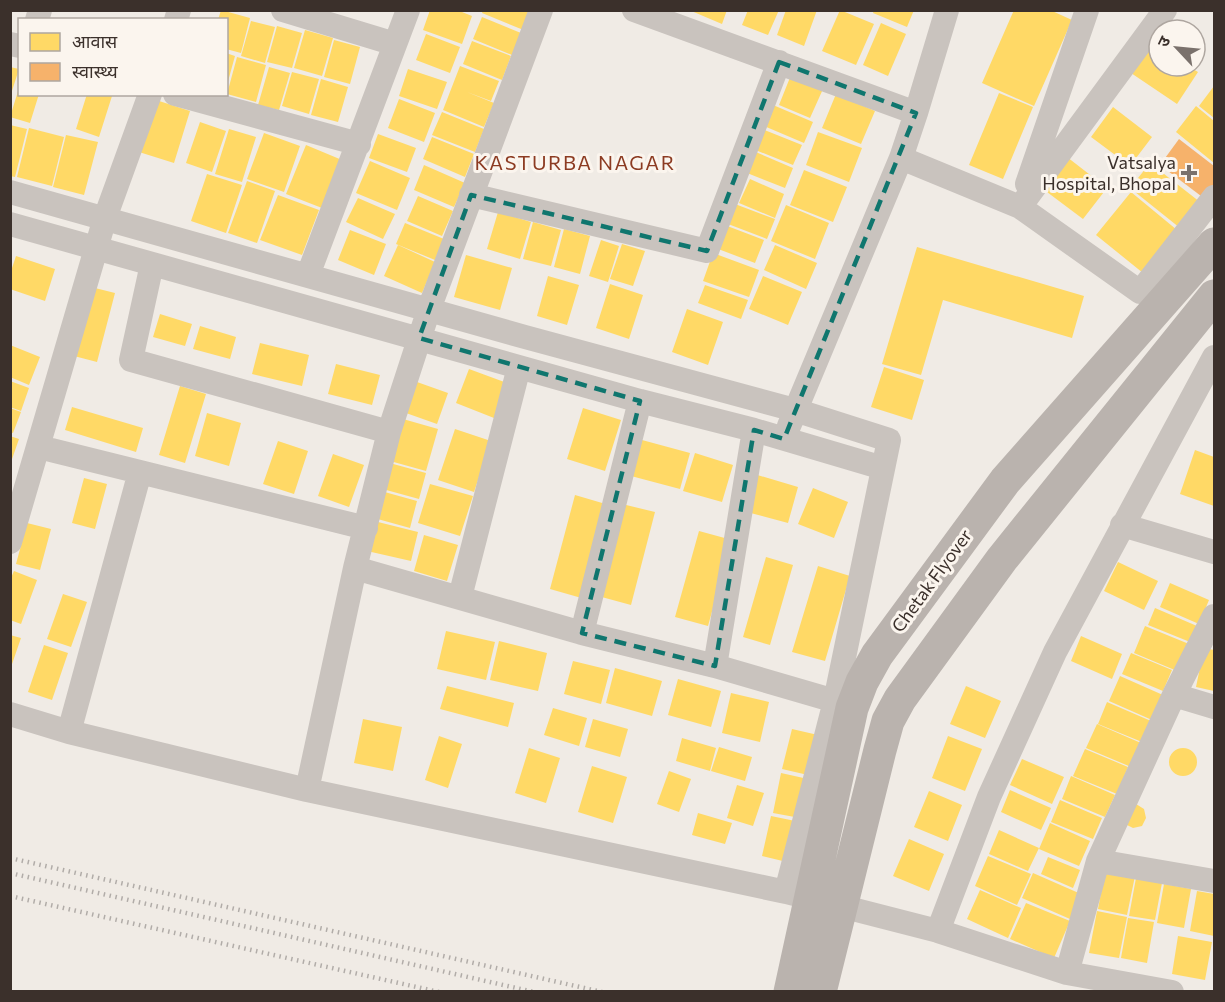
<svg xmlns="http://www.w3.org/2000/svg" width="1225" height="1002" font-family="Commissioner,'Noto Sans Devanagari',sans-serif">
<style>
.homes{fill:#ffd966}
.health{fill:#f6b26b}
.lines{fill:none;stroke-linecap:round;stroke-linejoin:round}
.minor{stroke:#c9c3be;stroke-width:24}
.rail{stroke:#b1aca8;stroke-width:4.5;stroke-dasharray:1.5 4.5;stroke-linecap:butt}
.secondary-bridge{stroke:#bab3ae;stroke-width:33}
.marked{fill:none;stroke:#0f766e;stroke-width:4.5;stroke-dasharray:12 8;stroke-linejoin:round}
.poi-dot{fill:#7a716c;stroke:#fbf5ee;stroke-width:2}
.labels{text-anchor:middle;stroke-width:6;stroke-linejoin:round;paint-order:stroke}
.poi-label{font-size:18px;fill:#3b302b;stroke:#fbf5ee;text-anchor:end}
.street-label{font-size:18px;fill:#3b302b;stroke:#fbf5ee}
.neighbourhood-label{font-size:20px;letter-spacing:1.5px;fill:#8c3b22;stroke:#fbf5ee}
</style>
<rect width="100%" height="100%" fill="#f0ebe5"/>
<!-- homes -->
<path class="homes" d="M221 10 250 18 241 53 226 49V20H218Z
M430 10H457L472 16 462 44 423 30Z
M483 10H534L526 31 482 13Z
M689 10H727L722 24Z
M748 10H779L768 35 742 25Z
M786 10H817L804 46 777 35Z
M840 10 874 24 856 65 822 51Z
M874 10H914L907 27 873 13Z
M1014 10H1050L1072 20 1034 106 982 83Z
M482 17 521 33 512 55 473 39Z
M251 21 275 27 265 63 241 56Z
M881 23 906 34 888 76 863 65Z
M277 26 302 33 292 68 267 62Z
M305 30 333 38 322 76 294 68Z
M426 34 460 47 450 73 416 60Z
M334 40 360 47 350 84 324 77Z
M472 41 511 56 502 80 463 64Z
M1152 41 1159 46V66H1188L1198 72 1177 104 1131 73Z
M226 53 235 56 227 85H226Z
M237 57 266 65 256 102 227 94Z
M460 66 499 81 491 101 467 92 494 103 484 127 443 110Z
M10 67 19 69 11 94H10Z
M269 67 290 73 279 110 258 105Z
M408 69 447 82 437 109 399 96Z
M292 72 319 79 309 114 282 106Z
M791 75 823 89 810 118 779 105Z
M321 79 348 87 338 122 311 115Z
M1214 86V118L1199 106Z
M19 88 20 94H39L30 123 10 117Z
M999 93 1033 107 1003 179 969 165Z
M87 94H106L112 96 99 137 76 129Z
M836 94 875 111 861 144 822 128Z
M399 99 435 113 424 142 388 128Z
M156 100 190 111 174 163 139 152Z
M773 105 813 122 804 143 764 126Z
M1196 106 1214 121V163L1176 132Z
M1113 107 1152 137 1130 166 1091 137Z
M442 112 484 129 475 152 432 135Z
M200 122 226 131 212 172 186 163Z
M10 125 27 129 15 177 10 176Z
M29 128 64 137 52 186 17 177Z
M229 129 256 137 242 182 215 174Z
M762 129 802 145 793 165 753 149Z
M818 132 862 148 849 182 806 165Z
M264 133 300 146 284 192 247 179Z
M378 134 416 148 407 172 369 158Z
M66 135 98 142 84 195 53 187Z
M432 137 474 154 465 177 423 159Z
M306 145 342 160 322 208 286 194Z
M751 150 793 168 785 188 742 171Z
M1067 157 1107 188 1083 219 1043 189Z
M370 161 410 178 397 210 356 193Z
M1150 163 1200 202 1180 228 1130 188Z
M424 165 465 183 454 207 414 190Z
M804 170 847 187 833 222 790 205Z
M207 174 242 185 226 233 191 221Z
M750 179 784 194 775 218 739 203Z
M247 181 275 191 257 243 228 233Z
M1131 192 1177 230 1143 273 1096 235Z
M278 195 319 210 302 255 260 240Z
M418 196 453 211 442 236 407 221Z
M358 198 395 214 383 239 346 222Z
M735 204 775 219 767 239 728 224Z
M786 205 829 223 815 259 771 241Z
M498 212 531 222 520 259 487 249Z
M533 222 561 230 551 266 523 259Z
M405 223 444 239 435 260 396 244Z
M722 224 764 240 755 263 713 247Z
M564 229 590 236 580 274 554 267Z
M350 230 386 244 374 275 338 260Z
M601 240 619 246 608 282 589 276Z
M622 244 645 251 633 286 610 279Z
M398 245 435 262 422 293 384 276Z
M775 245 817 263 806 289 764 270Z
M917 247 1084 296 1072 338 943 300 921 375 882 364Z
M713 253 759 270 749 297 703 281Z
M466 255 512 268 500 310 454 297Z
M16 256 55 269 45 301 10 289V274Z
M548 276 579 285 567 325 537 316Z
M763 276 802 292 788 325 749 309Z
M610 284 643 295 629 339 596 328Z
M705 285 748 300 741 319 698 303Z
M91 287 115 293 97 362 74 356Z
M687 309 723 322 708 365 672 352Z
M160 314 192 324 185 346 153 337Z
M200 326 236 337 230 359 193 349Z
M260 343 309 355 302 386 252 374Z
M10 345 40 357 29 385 10 377Z
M336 364 380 375 372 405 328 394Z
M884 367 924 380 912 420 871 407Z
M469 369 507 383 494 418 456 403Z
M10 381 29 388 21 411 10 407Z
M417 382 448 393 437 424 406 413Z
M180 386 206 394 185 463 159 455Z
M72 407 143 428 136 452 65 430Z
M10 408 21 412 13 433 10 432Z
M583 408 621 420 605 471 567 459Z
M207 413 241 423 229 466 195 456Z
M403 419 438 429 426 471 390 461Z
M455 429 491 441 474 492 438 480Z
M10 436 19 439 11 462H10Z
M642 440 690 453 680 489 631 476Z
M278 441 308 451 294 494 263 484Z
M1195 450 1214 457V506L1180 494Z
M695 453 733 465 722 502 683 491Z
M333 454 364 465 349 507 318 496Z
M386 462 426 473 419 499 379 488Z
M754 474 798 487 788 523 743 511Z
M84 478 107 484 95 529 72 523Z
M430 484 473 496 460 536 418 523Z
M813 488 848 502 834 538 798 524Z
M381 491 417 501 410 528 374 518Z
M575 495 609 505 585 599 550 589Z
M622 504 655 512 631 605 598 596Z
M374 521 418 532 411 561 367 551Z
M27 523 51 529 40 570 16 564Z
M699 531 732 540 708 626 675 617Z
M424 535 458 545 447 581 414 571Z
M766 557 793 565 770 645 743 637Z
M1118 562 1158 581 1144 610 1104 591Z
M818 566 850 576 825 661 792 652Z
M14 571 37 580 21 624 10 620V580Z
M1170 583 1209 600 1199 624 1160 607Z
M63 594 87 602 71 647 47 639Z
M1155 608 1197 626 1190 642 1148 625Z
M1145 626 1189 644 1177 671 1134 653Z
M446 631 495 642 486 680 437 669Z
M10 635 21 638 11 667H10Z
M1081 636 1122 654 1112 679 1071 661Z
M499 641 547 653 538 691 490 680Z
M44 645 68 653 52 700 28 692Z
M1204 648 1214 650V691L1196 687Z
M1131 653 1172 670 1163 691 1122 674Z
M573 661 610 670 601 704 564 694Z
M615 668 662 681 652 716 606 703Z
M1120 676 1163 695 1152 720 1109 701Z
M678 679 721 691 711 727 668 715Z
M447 686 514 703 508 727 440 709Z
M966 686 1001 701 985 738 950 724Z
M731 693 769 702 760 742 722 733Z
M1107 702 1151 721 1142 742 1098 724Z
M553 708 587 718 579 746 544 735Z
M363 719 402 727 393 771 354 763Z
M593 719 628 729 620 757 585 747Z
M1097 724 1141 743 1131 767 1086 748Z
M792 729 818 735 808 775 782 769Z
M439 736 462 744 448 788 425 780Z
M948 736 982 749 965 791 932 778Z
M682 738 716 748 710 771 676 761Z
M719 747 752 757 745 781 711 771Z
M529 748 560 758 546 803 515 793Z
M1169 762a14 14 0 1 1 28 0a14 14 0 1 1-28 0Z
M1085 749 1128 767 1117 794 1073 776Z
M1022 759 1064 777 1052 804 1010 785Z
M592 766 627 777 613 823 578 812Z
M669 771 691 779 679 812 657 804Z
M781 773 808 779 800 818 773 813Z
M1071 776 1115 795 1105 817 1062 799Z
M737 785 764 793 753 826 727 818Z
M1010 790 1051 808 1041 830 1001 812Z
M929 791 962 805 948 841 914 827Z
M1060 800 1102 818 1093 839 1051 822Z
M1136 804 1144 809 1146 818 1142 826 1133 828 1125 824Z
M698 813 732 823 725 844 692 835Z
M771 816 800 822 791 863 762 856Z
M1050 823 1090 841 1079 866 1039 849Z
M999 830 1039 848 1028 871 989 854Z
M909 839 944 854 929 891 893 876Z
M988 856 1031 874 1017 905 975 886Z
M1048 857 1080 870 1073 888 1041 874Z
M1105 871 1135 876 1127 915 1098 909Z
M1033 873 1081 894 1070 919 1022 898Z
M1136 878 1162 883 1155 920 1129 916Z
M1164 884 1191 889 1184 928 1157 923Z
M980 890 1021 908 1008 938 967 919Z
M1197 891 1214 894V936L1190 931Z
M1026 903 1070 921 1054 958 1010 939Z
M1097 911 1127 917 1119 958 1089 953Z
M1128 918 1154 922 1147 963 1121 958Z
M1178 936 1212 942 1205 980 1172 974Z"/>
<!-- health -->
<path class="health" d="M1179 139 1214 166V186L1205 199 1160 165Z"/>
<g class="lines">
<!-- minor -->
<path class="minor" d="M283 10 395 44
M634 10 916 113
M37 20 40 10
M176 20 179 10
M10 44 20 46
M175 94 359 144
M901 158 1020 207 1140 292 1214 197
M1027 184 1087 10
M10 192 525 337 795 410 889 440 835 701 786 892
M471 195 707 251 779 62
M1020 207 1165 10
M10 224 640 401 754 430 883 468
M152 264 131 360 389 432
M308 275 408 10
M789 426 901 158 916 113 947 10
M39 447 366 528
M1122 525 1214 552
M10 542 105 218 150 94
M355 568 582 633 715 666 835 701
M460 597 519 367
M582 633 640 401
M715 666 754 430
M1174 695 1214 707
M10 714 69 732 307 790 786 892 938 931 1067 973 1172 992
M69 732 140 472
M307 790 355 568 389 432 429 309 541 10
M1098 861 1214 881
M938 931 989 797 1055 652 1214 357
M1067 973 1098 861 1174 695 1214 616"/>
<!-- rail -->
<path class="rail" d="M10 858 602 992
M10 873 534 992
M10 896 439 992"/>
<!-- secondary-bridge -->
<path class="secondary-bridge" d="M790 992 852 708 862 682 877 655 1005 481 1214 244
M820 992 880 750 888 721 900 699 1002 559 1214 296"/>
</g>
<!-- marked area -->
<path class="marked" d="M779 62 916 113 784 439 754 430 715 666 582 633 640 401 419 338 471 195 707 251Z"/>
<!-- markers -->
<path class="poi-dot" d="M1186 164h6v6h6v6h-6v6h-6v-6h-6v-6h6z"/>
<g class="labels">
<!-- poi labels -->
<g class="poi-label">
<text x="1176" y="169">Vatsalya<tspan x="1176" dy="21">Hospital, Bhopal</tspan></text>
</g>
<!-- street labels -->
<g class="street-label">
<text transform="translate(932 581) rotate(-54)" y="6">Chetak Flyover</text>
</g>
<!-- neighbourhood labels -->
<g class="neighbourhood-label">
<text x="575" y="170">KASTURBA NAGAR</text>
</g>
</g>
<!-- border -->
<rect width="1225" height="1002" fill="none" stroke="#3b302b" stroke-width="24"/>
<!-- legend -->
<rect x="18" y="18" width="210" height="78" fill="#fbf5ee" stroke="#aea6a0" stroke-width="1.5"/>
<rect x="30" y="33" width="30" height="18" fill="#ffd966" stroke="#aea6a0" stroke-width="1.5"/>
<text x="72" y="48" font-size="18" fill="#3b302b">आवास</text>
<rect x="30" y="63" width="30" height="18" fill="#f6b26b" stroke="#aea6a0" stroke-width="1.5"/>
<text x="72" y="78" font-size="18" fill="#3b302b">स्वास्थ्य</text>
<!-- north arrow -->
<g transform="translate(1177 48) rotate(296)"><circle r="28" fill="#fbf5ee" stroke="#aea6a0" stroke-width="1.5"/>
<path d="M0-4.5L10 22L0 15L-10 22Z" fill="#7a716c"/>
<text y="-9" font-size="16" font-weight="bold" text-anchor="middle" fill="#3b302b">उ</text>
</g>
</svg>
